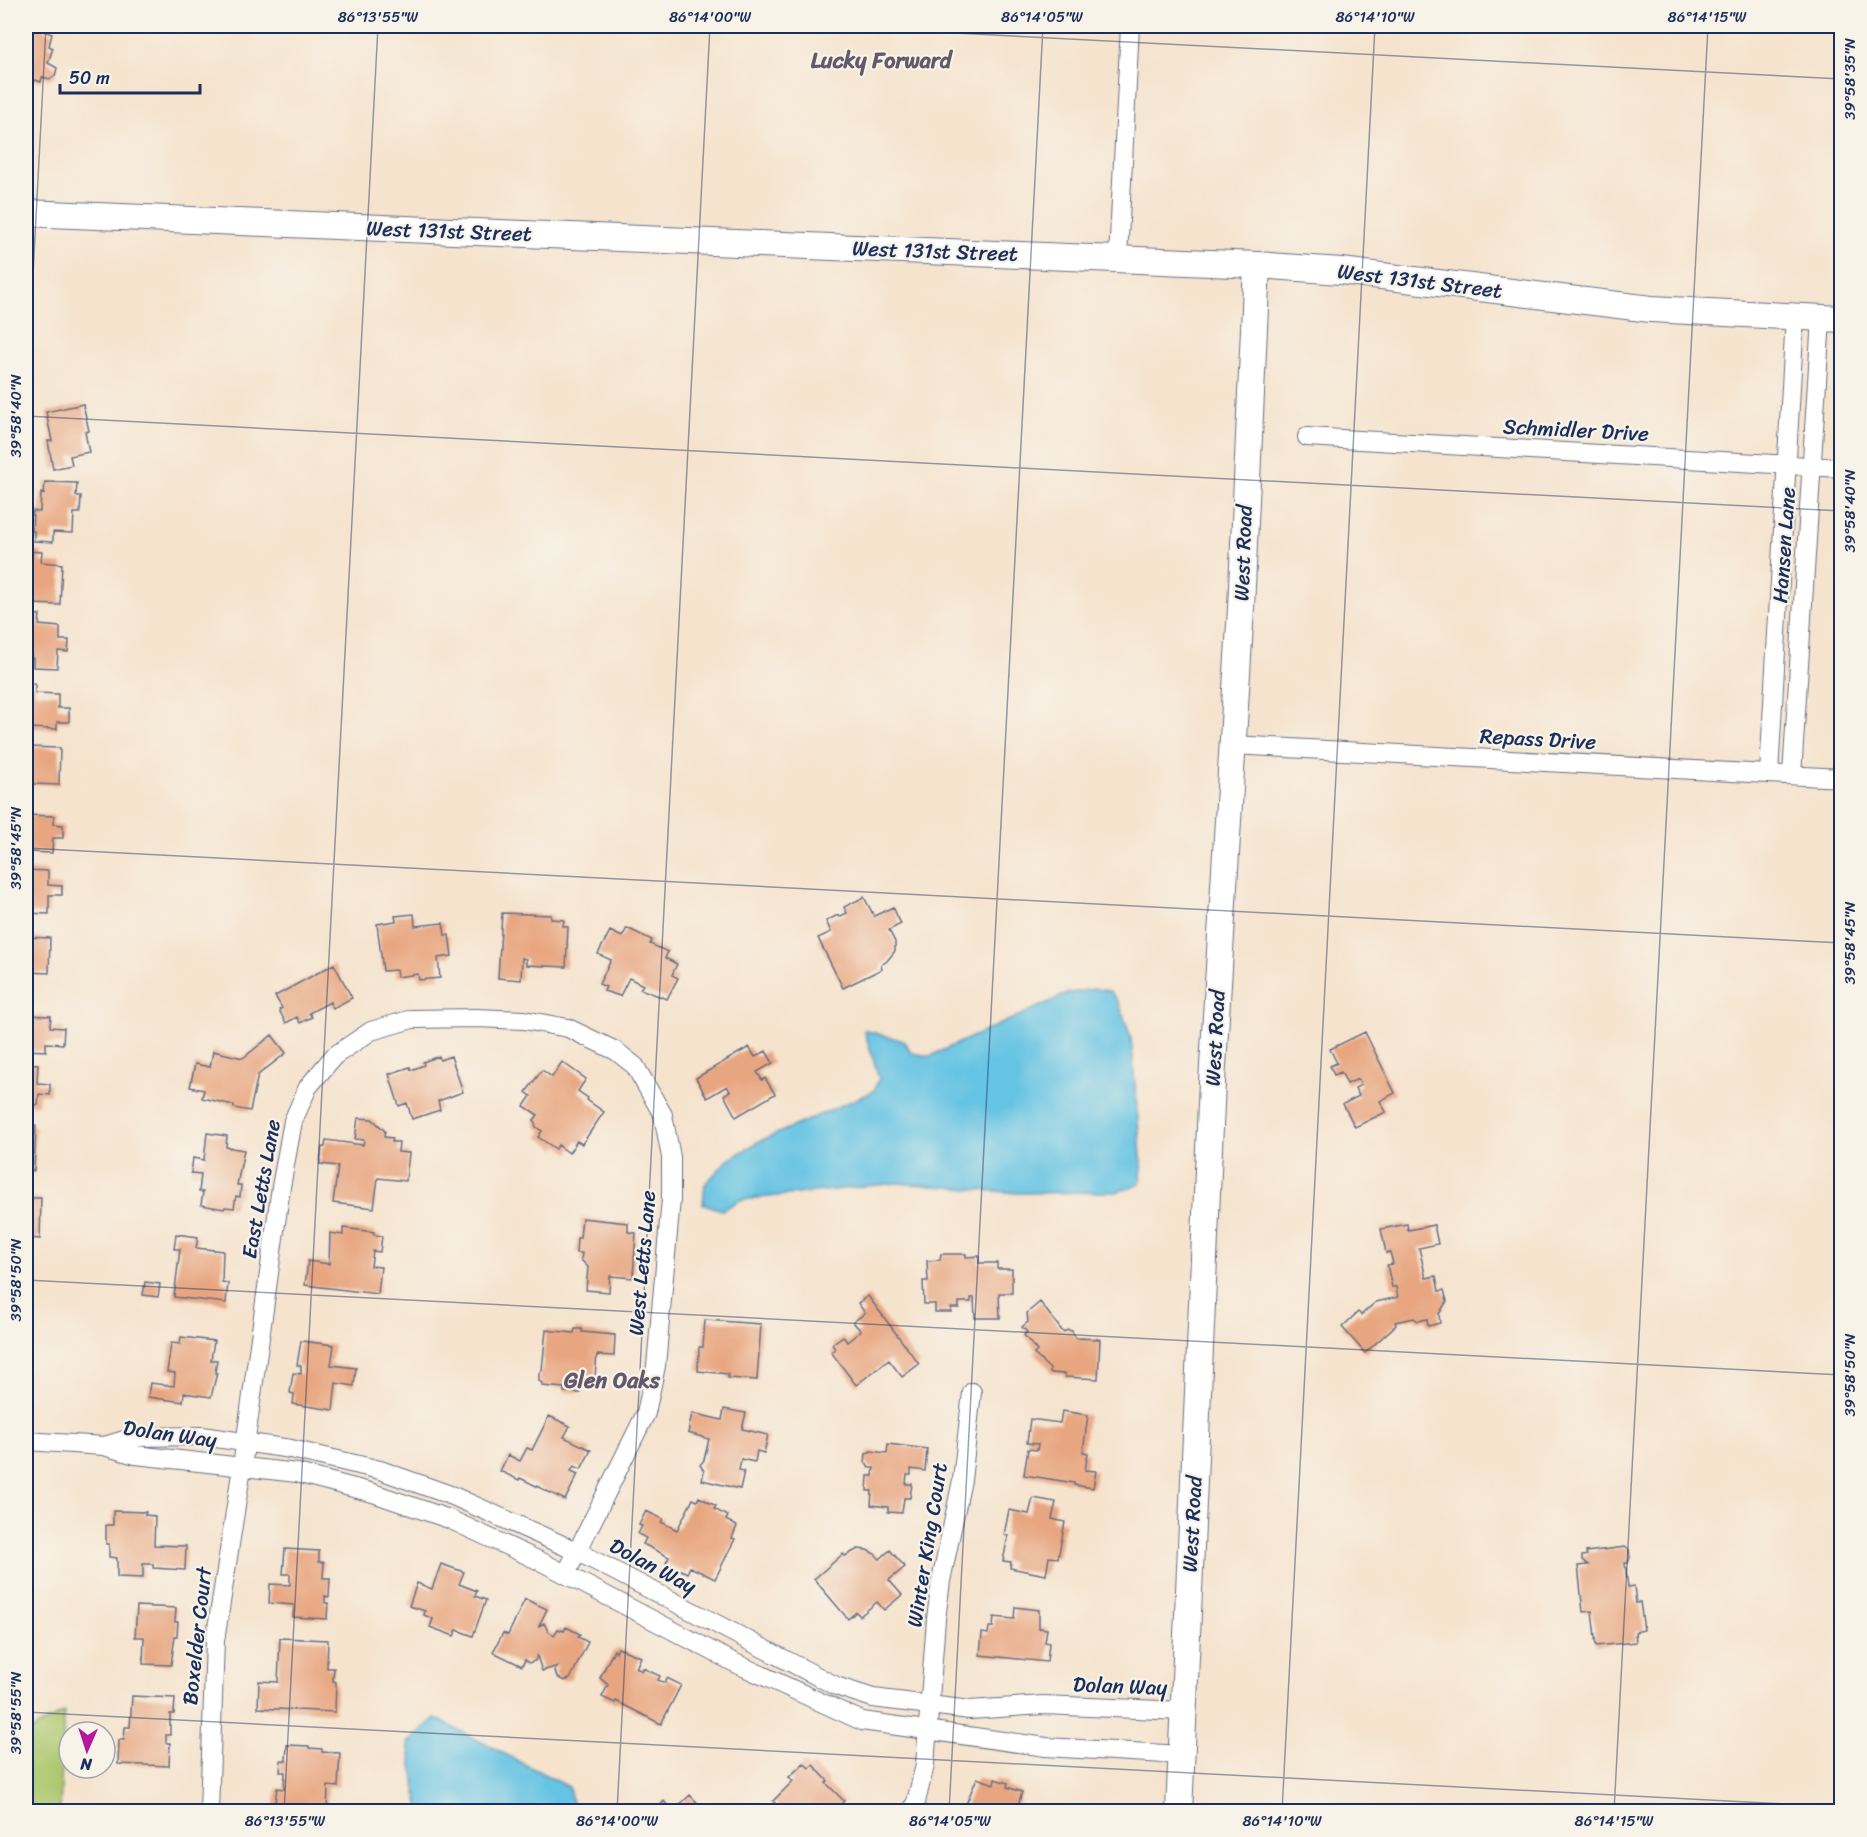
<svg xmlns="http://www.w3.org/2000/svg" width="1867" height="1837" font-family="Sriracha,sans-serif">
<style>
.green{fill:#acc76d;stroke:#647b66;stroke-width:1.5}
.water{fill:#65c3e3;stroke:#4079a0;stroke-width:1.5}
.building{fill:#e8a680}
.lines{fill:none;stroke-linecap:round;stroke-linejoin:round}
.street-casing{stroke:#676e85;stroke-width:20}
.secondary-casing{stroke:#676e85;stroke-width:28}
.street{stroke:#fff;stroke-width:18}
.secondary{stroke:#fff;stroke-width:26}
.ticks{fill:none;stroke:#1b2f5e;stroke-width:1.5;stroke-opacity:0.45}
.labels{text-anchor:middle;stroke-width:4.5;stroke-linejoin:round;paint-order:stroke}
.street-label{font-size:21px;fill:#1b2f5e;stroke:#f7f3e8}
.neighbourhood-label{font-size:22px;font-weight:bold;fill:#63596a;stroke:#f7f3e8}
.neatline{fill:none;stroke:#1b2f5e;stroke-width:2}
.ticks-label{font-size:15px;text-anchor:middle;fill:#1b2f5e}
</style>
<rect width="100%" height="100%" fill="#f7f3e8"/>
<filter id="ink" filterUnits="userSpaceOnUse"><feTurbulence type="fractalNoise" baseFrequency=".0167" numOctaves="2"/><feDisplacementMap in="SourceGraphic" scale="12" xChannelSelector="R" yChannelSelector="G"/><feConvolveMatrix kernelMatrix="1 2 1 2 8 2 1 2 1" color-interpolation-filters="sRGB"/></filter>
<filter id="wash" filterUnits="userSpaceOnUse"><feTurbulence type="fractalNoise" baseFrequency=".008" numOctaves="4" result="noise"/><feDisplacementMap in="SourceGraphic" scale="24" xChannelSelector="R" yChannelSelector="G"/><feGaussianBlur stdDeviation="1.35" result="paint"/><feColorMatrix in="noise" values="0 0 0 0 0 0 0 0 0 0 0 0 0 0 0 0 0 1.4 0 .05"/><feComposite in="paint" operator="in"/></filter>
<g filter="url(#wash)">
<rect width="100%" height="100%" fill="#f5e3cd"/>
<!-- green -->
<path class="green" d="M64 1712 60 1811H26V1733Z"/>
<!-- water -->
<path class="water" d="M1093 989 1110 991 1119 1003 1131 1038 1142 1168 1140 1184 1117 1192 1018 1193 897 1183 740 1200 722 1210 703 1204 705 1184 728 1160 758 1142 874 1091 879 1078 864 1030 904 1041 911 1053 930 1056 1069 993Z
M435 1718 569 1787 572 1803 570 1811H420L408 1743Z"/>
<g id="blocks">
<!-- building -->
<path class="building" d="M26 26 45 29 46 32 52 34 49 46 53 48 48 63 57 68 55 76 50 79 42 77 41 82 35 80 34 82 26 80Z
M83 404 89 431 85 432 89 452 70 456 72 465 53 469 48 441H52L46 412Z
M45 482 77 483 76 496H81L80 513H74L73 533 53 532V542L34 541V531H32L33 511 40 512 41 493 44 494Z
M26 551 42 552 41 562 62 564 60 605 30 604 31 590H28V580H26Z
M26 614 40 615 39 625 60 627V640H69L68 652 58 651 57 668 33 667V658H31V652H26Z
M26 684H35V693L58 694V708H69V722H57V729L26 728Z
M26 747 60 748 59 785 31 784V793H26Z
M26 815 54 816 53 824 63 825V838H53L52 853 28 852V860H26Z
M26 870 48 871V885L62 886V895H49V914L26 913Z
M864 897 874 916 893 907 901 924 889 930 895 942V951L887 961 881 965 882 969 843 988 818 938 831 932 826 921 838 915 839 917 847 913 844 907Z
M502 913 551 915V919L564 920 563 926 568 927 566 967 526 965V959L522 958 521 980 498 978Z
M414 914 415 926 443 923 445 935H449L452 956 438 958 440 978 419 980 418 974 397 977 396 970 383 971 377 924 396 921 395 916Z
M627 928 652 940 650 944 668 952 665 958 677 964 672 975 678 978 667 999 640 989 643 985 629 978 620 996 604 991 606 987 599 984 611 960 598 954 610 931 622 937Z
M26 937 50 938 49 973 26 972Z
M334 964 352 998 333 1008 330 1002 309 1013 312 1017 300 1023 297 1017 286 1023 279 1010 282 1008 275 996Z
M26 1015 51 1016 50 1027 64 1028 63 1044 46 1043V1051L26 1050Z
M1365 1032 1395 1093 1380 1101 1386 1112 1355 1127 1343 1104 1359 1096 1355 1088 1361 1085 1358 1079 1347 1084 1341 1072 1334 1075 1330 1066 1337 1063 1330 1049Z
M272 1035 286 1053 258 1075 250 1111 234 1108V1105L202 1098 204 1090 190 1087 195 1064 210 1067 213 1051 243 1058Z
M749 1047 755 1057 766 1051 773 1063 757 1072 762 1080 765 1078 775 1094 736 1117 724 1095 730 1091 727 1086 707 1098 696 1078Z
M439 1056 440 1060 451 1056 463 1092 438 1101 440 1110 412 1119 407 1103 399 1106 389 1074 410 1067 411 1070 424 1065 423 1062Z
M562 1062 586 1079 578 1091 588 1098 587 1100 604 1112 582 1144 577 1141 569 1153 558 1145 556 1149 538 1137 542 1131 536 1127 534 1120 538 1115 524 1106 531 1096 526 1092 542 1070 552 1077Z
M26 1063 38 1064 37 1083 50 1084V1095L39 1094 38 1105 26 1104Z
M358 1118 372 1119 385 1131 384 1137 393 1138 392 1142H399L398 1152 409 1153 406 1181 378 1178 374 1208 333 1203 338 1166 320 1164 322 1147H325L326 1140 363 1145 364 1140 355 1139Z
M26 1126H36L34 1171 26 1170Z
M207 1133 227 1136 226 1147 244 1150 237 1185H241L240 1197 236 1196 234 1208 225 1207 224 1209 201 1205 203 1192H199L201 1174 191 1173 193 1158 204 1160Z
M26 1198H41L40 1239 26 1238Z
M582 1218 628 1223V1232L636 1233 633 1278 610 1276 609 1292 586 1290 588 1267 581 1260 582 1253H576L577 1238H580Z
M1407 1224 1408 1230 1434 1225 1438 1244 1419 1248 1426 1278 1436 1276 1439 1291 1444 1290 1447 1301 1439 1314 1440 1323 1428 1326 1427 1319 1418 1321 1414 1318 1395 1322 1396 1325 1365 1353 1342 1327 1358 1312 1361 1315 1376 1302 1398 1297 1396 1287H1392L1387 1265 1393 1264 1390 1252 1386 1253 1381 1229Z
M343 1228 374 1232V1235L382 1236 380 1252 373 1251 371 1266 381 1267 378 1294 305 1285 308 1261 329 1264 330 1233 343 1235Z
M176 1234 198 1237 196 1248 223 1251 222 1282 228 1283 226 1303 174 1297 180 1249H174Z
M941 1254H966V1257L979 1256V1263H997V1269H1012V1293H999L1000 1318H975L974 1298H971V1302H959V1308H951V1312H935V1304H924L923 1281H928L927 1261 940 1260Z
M26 1265H33L32 1289H28L27 1294H26Z
M145 1282 160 1284 158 1297 143 1295Z
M868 1296 919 1364 902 1377 889 1360 856 1385 831 1352 835 1349 832 1344 843 1336 847 1342 861 1331 853 1322 865 1313 858 1303Z
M1040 1302 1063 1332 1068 1330 1072 1331 1076 1338 1100 1339 1098 1379 1065 1377V1374L1050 1373V1369L1034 1354 1037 1351 1024 1335 1027 1332 1022 1327 1028 1322 1027 1313Z
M705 1320 761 1324 757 1380 728 1378V1374L698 1371 699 1347H703Z
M575 1329H582V1332L615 1335 614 1356 597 1355 594 1388 580 1387V1393L564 1392V1388L542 1386V1383L539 1381V1373L542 1370 546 1330 574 1333Z
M181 1337 214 1341 211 1360H217L215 1373H217L211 1397 184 1393 183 1402 148 1397 150 1383 174 1386 175 1373 167 1372 171 1343 180 1344Z
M301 1341 334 1345 331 1365 356 1368 354 1386 336 1383 333 1410 293 1404 294 1394 290 1393 293 1373 301 1374V1366L297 1365Z
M724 1409 746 1413 742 1429 768 1435 764 1453 757 1451 755 1462 741 1459 739 1470 744 1471 740 1489 702 1480 704 1471 700 1465 704 1460 709 1439 688 1433 692 1413 722 1420Z
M1062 1411 1088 1415 1083 1452 1088 1453 1085 1470 1096 1471 1093 1488 1074 1485V1483L1024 1475 1028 1449 1037 1450 1038 1444 1027 1443 1030 1419 1060 1423Z
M549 1416 570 1426 564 1437 591 1450 581 1469 574 1466 571 1471 578 1474 565 1500 520 1478 519 1480 500 1471 508 1455 520 1461 527 1448 532 1450Z
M888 1444 927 1449 925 1471 911 1469V1475H907L906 1484H912L910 1498H904L902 1513 888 1512V1507L871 1505 872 1491H867L868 1476H873L874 1468H869L865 1462 866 1454 871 1451 887 1453Z
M699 1497 716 1506 714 1509 728 1516 726 1520 737 1526 732 1538 735 1539 715 1579 690 1567 687 1573 666 1563 669 1557 643 1544 646 1538 638 1534 642 1526 639 1525 646 1511 663 1519 661 1522 677 1530 693 1499 697 1501Z
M1033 1498 1056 1502 1052 1519 1065 1522 1058 1558 1049 1557 1046 1575 1010 1568 1011 1562 1003 1561 1008 1536 1004 1535 1009 1510 1029 1514Z
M113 1511 146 1512 145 1515 155 1516 154 1545 186 1546 185 1570 153 1568V1564H143V1578L117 1577V1558L109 1557V1544H106V1525H113Z
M1625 1547 1629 1550 1630 1558 1628 1563H1625L1628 1587 1634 1586 1636 1603 1640 1602 1644 1630 1635 1632 1636 1642 1596 1646 1592 1611 1583 1612 1578 1566 1588 1565 1582 1560V1556L1587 1555 1586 1552Z
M285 1549 319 1551V1562H324L323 1578H330L329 1597 325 1596V1603H328L327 1619 293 1617 294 1605 269 1603 270 1584 290 1585V1574H283Z
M858 1549 867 1550 875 1554 880 1559 890 1550 905 1567 889 1580 902 1595 884 1610 877 1602 860 1616 856 1612 848 1619 814 1579 843 1554 845 1556Z
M441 1564 464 1572 459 1584 477 1591 475 1596 486 1600 473 1636 457 1630 454 1636 430 1627 433 1619 424 1615 425 1611 409 1606 417 1583 432 1589Z
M525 1599 547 1609 539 1626 544 1623 548 1631 554 1635 558 1629 564 1631 566 1627 580 1634 578 1637 588 1642 570 1679 564 1681 557 1677 555 1671 558 1666 542 1671 537 1656 535 1661 529 1663 525 1660 522 1666 493 1652 503 1633 508 1635Z
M137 1606 176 1608 175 1622H178L177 1636H175L171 1665 143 1664 144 1637H135Z
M1015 1607 1039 1610V1628L1047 1629 1045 1642 1049 1643 1047 1662 980 1655 982 1633 988 1634 989 1627H993L994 1617 1014 1619Z
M280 1638 328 1640 327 1668H334L333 1681 336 1682 335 1712 258 1708 259 1681 278 1682Z
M618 1648 641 1657 636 1668 642 1671 643 1668 660 1676 658 1680 665 1683 667 1678 681 1685 661 1724 616 1701 615 1703 602 1697 608 1685 600 1678 614 1650 616 1652Z
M132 1696 175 1698 174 1714H170V1735H166V1743H170L169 1766 118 1764 119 1740H124L125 1727H130Z
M287 1745 309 1746V1748L322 1749V1752L340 1753 338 1787 328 1786 327 1812 274 1809 277 1788 284 1789 285 1772H280L281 1760 286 1761Z
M804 1763 809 1768 813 1765 828 1781 826 1783 844 1801 833 1812H783L773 1801 793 1781 789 1777Z
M977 1778 994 1784 995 1779 1008 1783 1007 1787 1022 1792 1017 1809 1013 1808 1012 1812H966L969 1805 966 1804Z
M690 1795 706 1812H654L664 1801 673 1811Z
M104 1808 151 1810V1812H104Z"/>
</g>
</g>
<g filter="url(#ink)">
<use href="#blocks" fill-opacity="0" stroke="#676e85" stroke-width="1.5"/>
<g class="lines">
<defs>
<path id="street" d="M1118 258 1130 26
M1307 437 1842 468
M1233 745 1842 778
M1769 774 1795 317
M1792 775 1821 319
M26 1441 104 1446 136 1455 297 1473 373 1493 449 1519 544 1563 733 1662 862 1721 1046 1747 1182 1755
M104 1446 134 1437 202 1436 291 1449 380 1470 453 1496 578 1552 836 1686 873 1698 970 1710 1043 1705 1183 1711
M209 1812 215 1641 242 1467 281 1187 293 1121 308 1087 334 1056 371 1031 412 1019 476 1018 524 1020 568 1028 616 1051 635 1066 663 1115 671 1157V1199L656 1366 646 1413 566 1574
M911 1812 916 1802 925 1765 936 1619 941 1581 962 1480 972 1392"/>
<path id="secondary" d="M26 213 1257 265 1341 271 1651 309 1842 319
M1179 1812 1212 1082 1241 608 1257 265"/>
</defs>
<!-- street casing -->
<use href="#street" class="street-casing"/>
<!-- secondary casing -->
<use href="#secondary" class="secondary-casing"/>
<!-- street -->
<use href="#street" class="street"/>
<!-- secondary -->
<use href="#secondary" class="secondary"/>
</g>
</g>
<!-- ticks -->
<path class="ticks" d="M819 26 1842 79M26 409 46 26M26 416 1842 511M26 848 1842 943M26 1280 1842 1375M26 1712 1842 1807M284 1812 378 26M617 1812 710 26M949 1812 1043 26M1282 1812 1375 26M1614 1812 1708 26"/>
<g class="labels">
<!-- street labels -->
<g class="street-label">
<text transform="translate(449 231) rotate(2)" y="7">West 131st Street</text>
<text transform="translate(935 251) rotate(2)" y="7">West 131st Street</text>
<text transform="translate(1420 281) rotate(7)" y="7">West 131st Street</text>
<text transform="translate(1576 430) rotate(3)" y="7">Schmidler Drive</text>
<text transform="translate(1784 545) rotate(-86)" y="7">Hansen Lane</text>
<text transform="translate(1243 553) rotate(-88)" y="7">West Road</text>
<text transform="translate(1538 739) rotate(3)" y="7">Repass Drive</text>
<text transform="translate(1215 1038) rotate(-87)" y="7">West Road</text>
<text transform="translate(261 1189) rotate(-80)" y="7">East Letts Lane</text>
<text transform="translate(642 1263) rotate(-85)" y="7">West Letts Lane</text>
<text transform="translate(170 1434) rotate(8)" y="7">Dolan Way</text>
<text transform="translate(1192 1524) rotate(-87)" y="7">West Road</text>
<text transform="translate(927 1545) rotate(-81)" y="7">Winter King Court</text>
<text transform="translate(653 1566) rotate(28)" y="7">Dolan Way</text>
<text transform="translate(197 1636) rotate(-84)" y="7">Boxelder Court</text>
<text transform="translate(1120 1686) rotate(2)" y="7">Dolan Way</text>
</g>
<!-- neighbourhood labels -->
<g class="neighbourhood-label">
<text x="881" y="68">Lucky Forward</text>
<text x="612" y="1388">Glen Oaks</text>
</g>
</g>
<!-- margin -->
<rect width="1867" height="1837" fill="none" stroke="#f7f3e8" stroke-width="66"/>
<!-- north arrow -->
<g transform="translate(87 1750) rotate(183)"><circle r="28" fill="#f7f3e8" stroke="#9fa5b1" stroke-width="1.5"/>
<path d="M0-4.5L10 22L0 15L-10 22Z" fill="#b5179e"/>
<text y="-9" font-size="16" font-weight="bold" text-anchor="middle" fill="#1b2f5e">N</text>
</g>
<!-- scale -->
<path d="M60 84v9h140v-9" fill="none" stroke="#1b2f5e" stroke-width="3"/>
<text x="69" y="84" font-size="18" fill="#1b2f5e" stroke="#f7f3e8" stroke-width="4.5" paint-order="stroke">50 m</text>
<rect x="33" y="33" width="1801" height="1771" class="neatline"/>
<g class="ticks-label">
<text x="378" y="22">86°13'55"W</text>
<text x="710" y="22">86°14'00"W</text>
<text x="1042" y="22">86°14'05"W</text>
<text x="1375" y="22">86°14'10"W</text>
<text x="1707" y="22">86°14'15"W</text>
<text transform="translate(1850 79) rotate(-90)" y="5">39°58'35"N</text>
<text transform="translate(16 416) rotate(-90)" y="5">39°58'40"N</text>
<text transform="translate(1850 511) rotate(-90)" y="5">39°58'40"N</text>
<text transform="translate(16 848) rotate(-90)" y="5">39°58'45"N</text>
<text transform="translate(1850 943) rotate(-90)" y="5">39°58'45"N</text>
<text transform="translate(16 1280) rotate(-90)" y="5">39°58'50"N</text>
<text transform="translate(1850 1375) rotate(-90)" y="5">39°58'50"N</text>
<text transform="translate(16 1713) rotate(-90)" y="5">39°58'55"N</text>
<text x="285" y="1826">86°13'55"W</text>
<text x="617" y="1826">86°14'00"W</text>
<text x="950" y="1826">86°14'05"W</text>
<text x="1282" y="1826">86°14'10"W</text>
<text x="1614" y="1826">86°14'15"W</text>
</g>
</svg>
